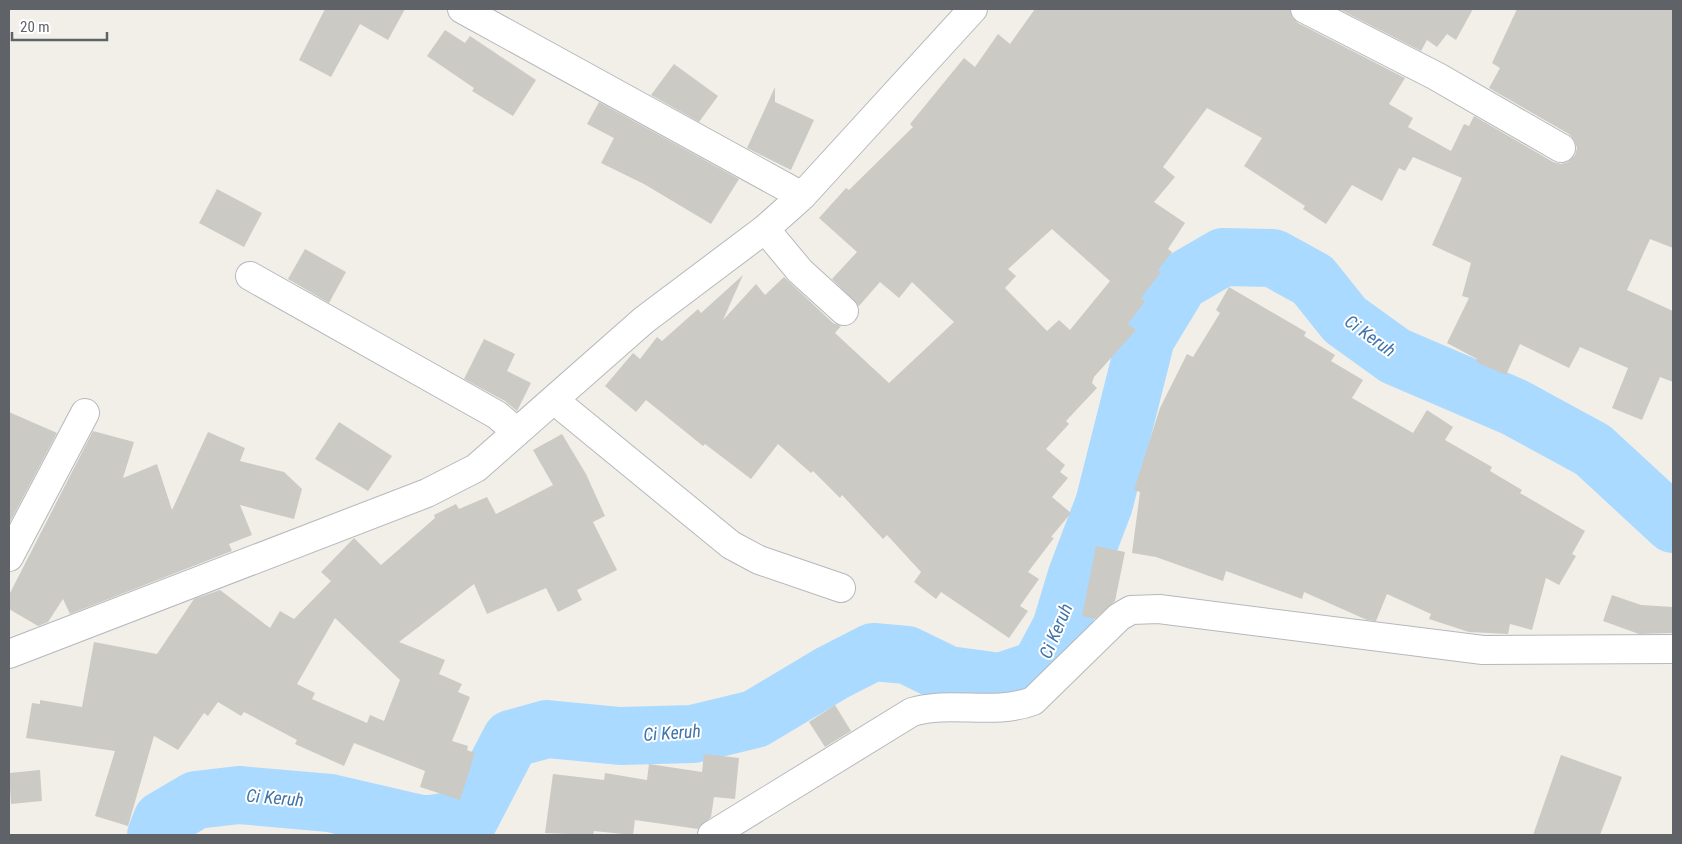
<svg xmlns="http://www.w3.org/2000/svg" width="1682" height="844" font-family="'Roboto Condensed',sans-serif">
<style>
.lines{fill:none;stroke-linecap:round;stroke-linejoin:round}
.river{stroke:#aadaff;stroke-width:58}
.building{fill:#cccac5;fill-rule:evenodd}
.minor-casing{stroke:#b5b8bc;stroke-width:30}
.minor{stroke:#fff;stroke-width:28}
.labels{text-anchor:middle;stroke-width:4;stroke-linejoin:round;paint-order:stroke}
.water-label{font-size:18px;font-style:italic;fill:#4174aa;stroke:#fff}
</style>
<rect width="100%" height="100%" fill="#f1efe8"/>
<g class="lines">
<!-- river -->
<path class="river" d="M156 835 162 820 196 800 239 795 330 803 425 825 470 818 511 739 547 729 620 736 693 734 755 719 832 673 873 652 907 655 948 675 1000 682 1039 669 1061 628 1077 575 1104 504 1146 338 1180 282 1223 257 1273 258 1313 280 1345 320 1395 356 1514 407 1593 450 1673 524"/>
</g>
<!-- building -->
<path class="building" d="M325 9H405L388 40 360 24 331 77 299 60Z
M1035 9H1290L1292 17 1298 23 1405 78 1389 104 1413 118 1408 127 1451 151 1464 124 1469 126 1474 116 1553 162 1561 164 1568 162 1575 155 1577 148 1574 140 1569 134 1489 88 1500 68 1492 63 1517 9H1673V248L1650 239 1627 290 1673 311V382L1660 377 1642 420 1612 408 1628 368 1580 347 1569 368 1520 344 1506 375 1476 362 1477 359 1447 343 1469 298 1462 296 1471 263 1432 245 1462 178 1413 157 1405 171 1399 168 1382 201 1352 185 1326 224 1303 209 1305 206 1244 166 1262 138 1207 108 1163 167 1175 177 1154 202 1185 223 1168 249 1172 252 1158 270 1161 272 1141 298 1145 301 1128 324 1136 330 1094 377 1092 383 1097 388 1066 421 1069 424 1046 449 1065 465 1060 472 1068 478 1052 497 1071 513 1051 537 1054 538 1028 572 1039 579 1020 606 1028 611 1009 638 941 592 936 599 914 582 921 572 887 535 883 539 842 495 840 498 813 471 811 473 778 444 751 479 705 444 703 446 646 400 636 412 605 386 633 353 640 359 657 337 662 341 698 309 701 313 743 275 723 320 756 284 765 295 784 277 833 323 841 326 835 333 889 383 954 322 912 282 899 298 880 282 859 306 832 279 857 252 819 218 846 188 849 190 913 127 910 124 964 58 975 67 998 34 1010 44ZM1052 229 1110 281 1070 330 1059 320 1047 331 1005 288 1016 276 1008 269Z
M1339 9H1473L1456 40 1447 34 1437 47 1427 40 1421 51Z
M445 30 465 43 470 36 536 80 513 116 472 91 474 88 427 56Z
M674 64 718 96 699 122 651 95Z
M775 87V102L814 120 791 170 747 148Z
M599 102 739 179 711 224 644 184 601 163 614 138 587 124Z
M217 189 262 213 244 247 199 223Z
M305 249 346 272 329 303 288 279Z
M1229 287 1306 332 1304 336 1335 355 1331 361 1363 380 1352 398 1413 433 1427 410 1453 427 1445 440 1492 467 1490 471 1522 490 1520 493 1585 531 1572 554 1576 556 1559 585 1546 578 1532 630 1510 624 1508 634 1469 632 1429 619 1431 614 1387 594 1376 621 1367 620 1304 592 1302 599 1226 571 1223 581 1156 557 1132 553 1140 492 1134 490 1160 408 1187 354 1193 357 1220 313 1216 310Z
M484 339 515 354 507 371 531 383 517 411 505 401 464 379Z
M9 412 57 433 9 524Z
M339 422 392 456 368 491 315 459Z
M93 431 134 442 123 478 157 464 172 510 208 432 245 448 240 461 284 472 302 489 294 519 240 505 252 535 229 544 232 551 70 614 63 599 48 622 38 626 9 609V595Z
M562 434 586 474 605 516 593 522 617 570 577 590 582 600 558 612 546 588 487 614 474 584 399 642 445 660 439 674 462 684 458 692 470 697 452 741 468 746 467 750 475 753 460 800 420 787 425 771 354 743 344 766 295 744 297 740 244 712 241 716 218 702 208 716 204 713 178 750 154 736 128 826 95 816 115 751 26 738 32 703 40 704V700L82 707 94 642 157 654 194 599 220 590 270 628 280 611 294 619 331 581 321 572 354 538 381 565 435 518 434 515 456 504 459 509 487 497 496 514 553 485 533 450ZM335 618 400 680 384 721 370 715 367 723 312 699 315 693 297 684Z
M1096 546 1125 552 1115 601 1095 619 1082 616Z
M1612 595 1641 605 1673 607V633L1639 634 1603 621Z
M835 705 851 731 825 747 809 722Z
M704 754 739 758 735 799 714 797 711 817 698 829 635 820 633 835 594 831 593 835 545 833 553 774 604 780 605 773 647 780 649 764 702 772Z
M1561 755 1622 777 1600 835H1533Z
M40 770 42 801 11 804 9 773Z"/>
<g class="lines">
<defs>
<path id="minor" d="M462 9 802 196
M1305 9 1436 76 1561 148
M765 229 800 271 844 311
M250 276 497 415 517 432
M554 400 731 545 759 560 841 588
M9 557 85 413
M9 654 427 493 476 468 644 320 765 229 802 196 973 9
M712 835 912 712C952 700 992 716 1033 701L1119 617 1131 610 1159 609 1483 650 1673 649"/>
</defs>
<!-- minor casing -->
<use href="#minor" class="minor-casing"/>
<!-- minor -->
<use href="#minor" class="minor"/>
</g>
<g class="labels">
<!-- water labels -->
<g class="water-label">
<text transform="translate(1370 336) rotate(36)" y="6">Ci Keruh</text>
<text transform="translate(1056 631) rotate(-67)" y="6">Ci Keruh</text>
<text transform="translate(672 733) rotate(-4)" y="6">Ci Keruh</text>
<text transform="translate(275 798) rotate(5)" y="6">Ci Keruh</text>
</g>
</g>
<!-- border -->
<rect width="1682" height="844" fill="none" stroke="#5f6368" stroke-width="20"/>
<!-- scale -->
<path d="M12 32v8h95v-8" fill="none" stroke="#5f6368" stroke-width="2.5"/>
<text x="20" y="32" font-size="15" fill="#5f6368" stroke="#ffffff" stroke-width="4" paint-order="stroke">20 m</text>
</svg>
